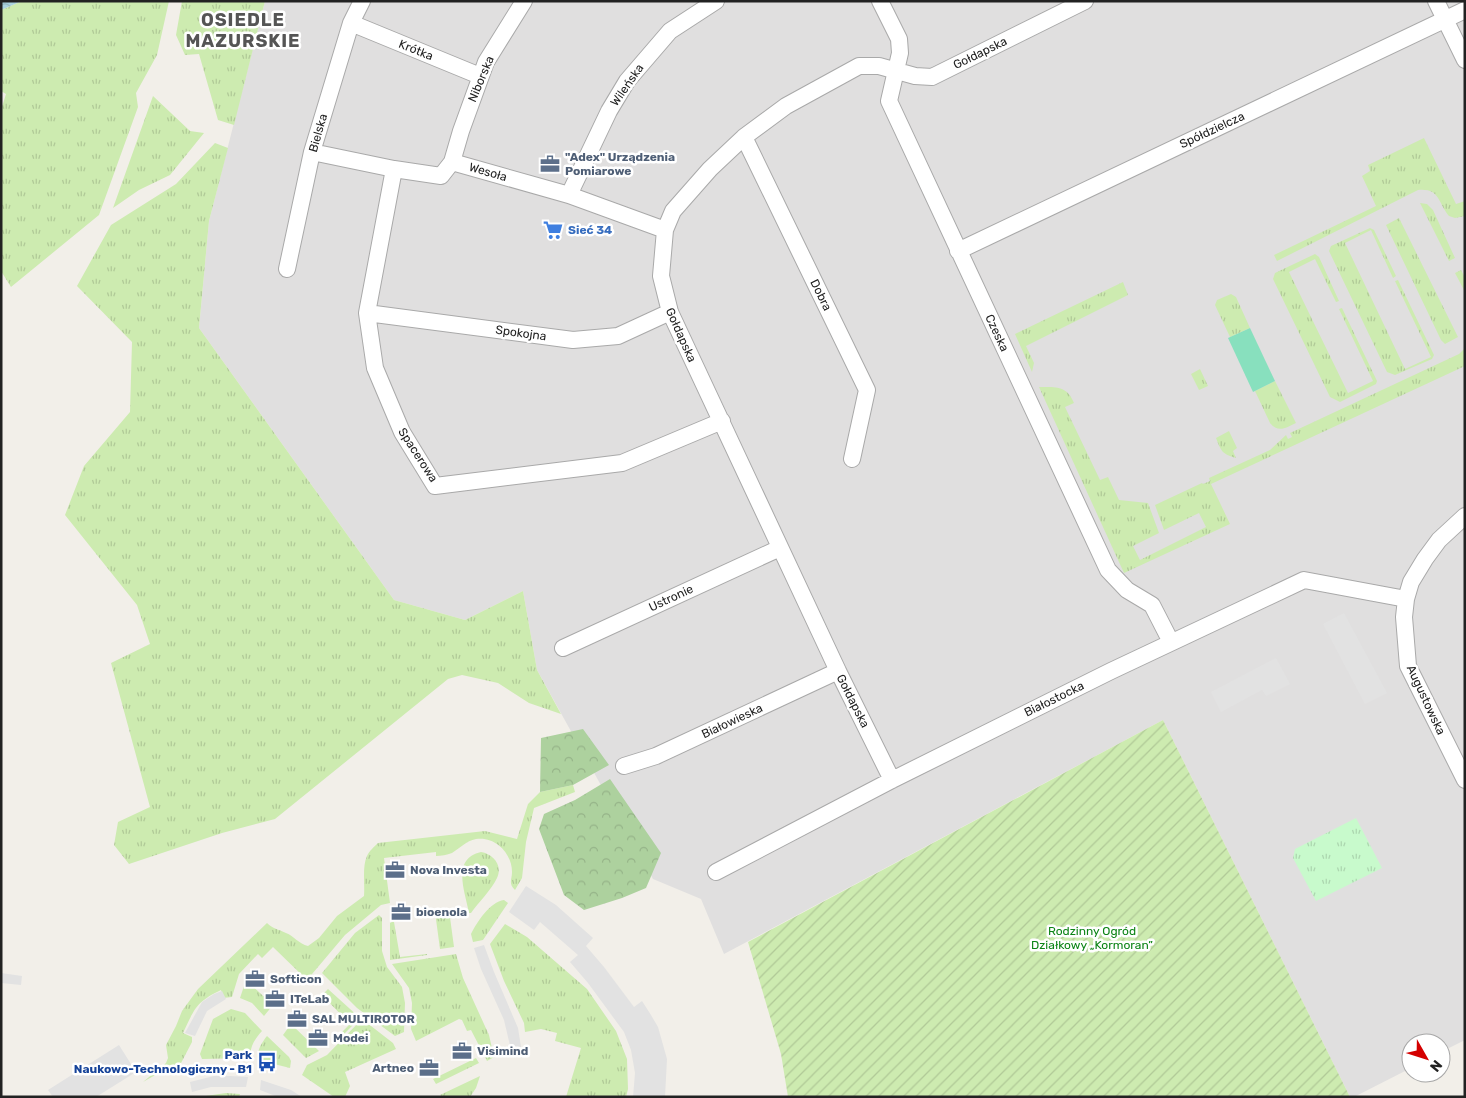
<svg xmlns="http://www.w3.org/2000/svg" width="1466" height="1098" font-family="Rubik,sans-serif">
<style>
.residential{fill:#e0dfdf}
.grass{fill:url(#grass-tufts)}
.forest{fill:url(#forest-crowns)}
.park{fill:url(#park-tufts)}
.garden{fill:url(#garden-furrows)}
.pitch{fill:#88e0be}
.parking{fill:#e2e2e2}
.water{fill:url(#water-waves)}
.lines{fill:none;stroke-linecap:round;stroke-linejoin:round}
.street-casing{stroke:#a9a9a9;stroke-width:18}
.street{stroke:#fff;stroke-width:16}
.labels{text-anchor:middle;stroke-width:5;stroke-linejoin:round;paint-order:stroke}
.street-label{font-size:12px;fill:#222;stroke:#fff}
.service-label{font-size:12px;font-weight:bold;fill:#4e5e75;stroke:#fff;text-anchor:start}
.shop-label{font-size:12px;font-weight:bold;fill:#366cbe;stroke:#fff;text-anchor:start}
.park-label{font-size:12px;fill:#0c8416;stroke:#fff}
.transit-label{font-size:12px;font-weight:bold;fill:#164399;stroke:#fff;text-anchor:end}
.district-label{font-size:18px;font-weight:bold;letter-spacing:1px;fill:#555;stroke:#fff}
</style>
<defs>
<pattern id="grass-tufts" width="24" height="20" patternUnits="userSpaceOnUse" patternTransform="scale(1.25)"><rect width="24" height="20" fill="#cdebb0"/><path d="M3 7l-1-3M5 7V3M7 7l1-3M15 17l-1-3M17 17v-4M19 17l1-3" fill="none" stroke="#b0c997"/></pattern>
<pattern id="forest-crowns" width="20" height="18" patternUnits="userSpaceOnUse" patternTransform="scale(1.25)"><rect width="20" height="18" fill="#add19e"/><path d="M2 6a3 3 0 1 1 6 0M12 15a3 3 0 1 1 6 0" fill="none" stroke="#95b388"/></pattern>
<pattern id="park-tufts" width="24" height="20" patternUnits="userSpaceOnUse" patternTransform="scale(1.25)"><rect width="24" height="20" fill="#c8facc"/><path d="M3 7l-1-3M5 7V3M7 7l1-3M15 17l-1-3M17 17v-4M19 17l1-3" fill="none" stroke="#acd6af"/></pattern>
<pattern id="garden-furrows" width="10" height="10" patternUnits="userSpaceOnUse" patternTransform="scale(1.25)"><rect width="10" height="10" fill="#cdebb0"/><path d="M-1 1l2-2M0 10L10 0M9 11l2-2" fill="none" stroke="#b0c997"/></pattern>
<pattern id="water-waves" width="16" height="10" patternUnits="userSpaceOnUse" patternTransform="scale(1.25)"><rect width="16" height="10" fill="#aad3df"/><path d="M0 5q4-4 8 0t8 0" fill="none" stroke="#92b5bf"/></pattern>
</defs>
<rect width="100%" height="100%" fill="#f2efe9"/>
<!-- residential -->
<path class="residential" d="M265 1H1465V1040L1441 1052V1043H1411V1068L1354 1097H1350L1163 720 724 954 701 899 653 879 537 670 523 591 465 620 394 600 199 328 209 221Z"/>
<!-- grass -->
<path class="grass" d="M22 1H169L157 55 136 93 138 107 99 215 11 287 1 271V110L6 94 1 91V10Z
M182 1H265L234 125 218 120 199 54 185 55 176 35Z
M153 96 190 131 204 133 170 175 139 190 113 208Z
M1424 138 1456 204 1465 201V216L1455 218 1449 216C1438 203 1440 188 1418 190L1277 261 1274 255 1376 206 1362 176 1370 171 1368 165Z
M215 143 228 148 209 221 199 328 394 600 465 620 523 591 537 670 561 714 529 703 498 683 462 675 448 679 275 819 222 833 129 864 114 845 118 822 150 807 111 663 150 644 137 605 65 515 84 466 130 412 132 342 77 286 111 225 176 184Z
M1420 203 1427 204 1433 210 1455 258 1449 261Z
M1399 218 1458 337 1445 344 1441 340 1386 225Z
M1370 228 1374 230 1396 276 1393 278 1371 230 1345 243 1405 369 1431 357 1395 281 1398 280 1434 355 1432 359 1395 375 1387 372 1329 251 1331 246Z
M1315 254 1319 257 1339 301 1336 302 1315 259 1289 272 1348 393 1373 381 1339 309 1342 308 1377 381 1376 384 1340 402 1330 397 1273 279 1275 273Z
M1461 270 1465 278V292L1455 273Z
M1123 282 1128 295 1026 346 1034 363 1032 372 1015 334Z
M1231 294 1236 297 1250 328 1230 337 1215 305 1217 300Z
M1465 348V366L1211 484 1230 524 1124 573 1039 387C1055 387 1067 385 1074 403L1065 407 1100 480 1108 477 1119 500 1148 503 1159 533 1133 546 1140 560 1206 527 1199 513 1164 530 1155 505 1202 483 1203 484 1210 481 1209 478 1270 450 1286 435 1288 439 1292 437 1290 433 1459 354Z
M1200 369 1208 386 1199 390 1191 374Z
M1275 381 1296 423C1286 428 1278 433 1270 423L1255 391Z
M1229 431 1237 448 1233 451 1236 458C1222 454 1221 451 1216 438Z
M573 785 575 792 534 808 526 842 522 878 515 890C508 883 512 880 512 872 512 853 495 836 476 839 466 841 460 848 452 853 447 855 441 856 436 856V852L384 858 390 903 381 905 345 935 307 980 273 947 262 958 258 954 239 974 232 997 223 998 221 990C196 1002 195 1008 183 1033L192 1037V1042L180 1065 164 1070 143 1082 166 1063 168 1058 166 1045 176 1026 182 1011 198 989 267 923C273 929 278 929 286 933 294 936 299 944 308 946L319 938 337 916 364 896C365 883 362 867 367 856 369 851 374 847 378 843L485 831 517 839 528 804 540 792Z
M481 852C493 854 503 865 497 878 492 889 478 903 471 913H469C465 891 451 859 481 852Z
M504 900 508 903 483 940 473 942 471 934C477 922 490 902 504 900Z
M449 910 454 947 440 949 435 912Z
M379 915 382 918V951L387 967 402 987 405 1003 404 1032 395 1036 357 1008 322 973 355 933Z
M392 922H394L400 957 427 954V955L390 960V923Z
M505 924 527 937 587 989 616 1031 627 1059 628 1089 626 1097H566L581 1048 555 1041 557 1033 541 1029 525 1032 524 1023 504 981 490 944Z
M456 954 463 978 489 1035 494 1057 487 1061 471 1030 467 1031 462 1020 459 1019 416 1041 411 1029 412 1003 409 988 392 964Z
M246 980 273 1005 264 1016 252 1003 240 998Z
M328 989 360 1018 341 1037 339 1035 350 1024 322 995Z
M231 1009 245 1013 262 1031C255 1039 249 1047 251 1058L202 1059 200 1054 213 1019Z
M362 1019 393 1043 396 1049 345 1072 350 1086 345 1097H334L302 1075 307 1065 327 1055Z
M291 1024 319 1051 306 1058 283 1035Z
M267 1036 289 1057 291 1061 290 1068 258 1060C256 1052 262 1042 267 1036Z
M476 1058 479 1063 436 1084 433 1079Z
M480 1076 476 1088 470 1097H443L440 1095Z
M226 1093 240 1094 239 1097H199Z"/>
<!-- forest -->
<path class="forest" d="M583 729 609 765 573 785 540 792 541 738Z
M610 779 661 853 646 888 622 898 584 910 564 895 539 829 544 814 575 800Z"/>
<!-- park -->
<path class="park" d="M1356 818 1382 868 1316 901 1293 858 1295 849Z"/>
<!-- garden -->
<path class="garden" d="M1163 720 1350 1097H788L781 1054 748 942Z"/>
<!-- pitch -->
<path class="pitch" d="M1250 328 1275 381 1253 392 1228 338Z"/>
<!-- parking -->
<path class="parking" d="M1344 613 1387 693 1365 704 1323 624Z
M1276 658 1290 684 1266 696 1262 690 1221 712 1211 692Z
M526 886 556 905 593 938 586 946 604 967 634 1007 642 1001 651 1015 658 1027 667 1059 665 1097H633L635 1073 631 1050 624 1032 588 983 570 962 578 955 540 922 534 930 509 912Z
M484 945 494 972 518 1028 522 1053 512 1054 504 1020 481 969 474 948Z
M1 973 22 976 21 985 1 983Z
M222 991 226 999 207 1011 195 1036 185 1033 202 1002 214 994Z
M119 1045 136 1072 96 1097H53L48 1090Z
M214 1076H230L248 1077 246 1087H211L192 1092 190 1082Z
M261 1080 291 1090 302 1097H278L260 1090Z"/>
<!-- water -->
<path class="water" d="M1 1H22L1 10Z"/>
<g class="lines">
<defs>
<path id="street" d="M880 1 899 39 900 53 889 101 1108 570 1127 590 1152 605 1171 642
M1436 1 1465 60
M351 23 480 76
M744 137 867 390 852 459
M312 152 394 169 441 176 452 162 569 195 665 230
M452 162 461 131 486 62 524 1
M394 169 367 313 375 368 402 432 435 486 622 463 722 421
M569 195 609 111 627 81 670 31 716 1
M958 251 1465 10
M287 269 312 152 351 23 362 1
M367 313 573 340 618 336 670 312
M1465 516 1439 540 1425 559 1411 582 1406 599 1404 617 1408 666 1465 780
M563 648 780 548
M624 766 656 756 838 671
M892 780 838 671 670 312 661 276 665 230 673 211 710 169 744 137 786 106 859 66H879L915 76 932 77 1085 1
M716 872 892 780 1111 671 1304 580 1406 599"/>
</defs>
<!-- street casing -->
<use href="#street" class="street-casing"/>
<!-- street -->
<use href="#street" class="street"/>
</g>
<!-- icons -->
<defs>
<symbol id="office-bare" viewBox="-9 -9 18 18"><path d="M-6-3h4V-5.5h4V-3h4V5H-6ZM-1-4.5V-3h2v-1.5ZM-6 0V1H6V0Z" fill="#5c6f8a" stroke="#fff" stroke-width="2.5" paint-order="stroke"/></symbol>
<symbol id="supermarket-bare" viewBox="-9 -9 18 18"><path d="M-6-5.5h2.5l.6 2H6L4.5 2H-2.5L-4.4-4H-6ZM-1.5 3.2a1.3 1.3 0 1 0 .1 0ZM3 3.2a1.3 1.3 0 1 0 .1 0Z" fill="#3f7fe0" stroke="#fff" stroke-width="2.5" paint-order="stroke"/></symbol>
<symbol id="bus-bare" viewBox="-9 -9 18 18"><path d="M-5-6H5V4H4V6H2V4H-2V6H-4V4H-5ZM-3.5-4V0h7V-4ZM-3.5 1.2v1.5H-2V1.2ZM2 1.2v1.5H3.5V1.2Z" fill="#1a4fb4" stroke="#fff" stroke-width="2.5" paint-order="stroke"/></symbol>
</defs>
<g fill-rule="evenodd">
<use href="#office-bare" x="536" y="150" width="28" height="28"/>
<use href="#supermarket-bare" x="539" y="216" width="28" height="28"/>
<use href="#office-bare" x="381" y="856" width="28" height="28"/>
<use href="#office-bare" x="387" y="898" width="28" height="28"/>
<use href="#office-bare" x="241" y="965" width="28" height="28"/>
<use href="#office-bare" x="261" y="985" width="28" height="28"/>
<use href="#office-bare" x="283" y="1005" width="28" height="28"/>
<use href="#office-bare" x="304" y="1024" width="28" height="28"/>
<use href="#office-bare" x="448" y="1037" width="28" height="28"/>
<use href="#bus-bare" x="253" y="1048" width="28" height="28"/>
<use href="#office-bare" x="415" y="1054" width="28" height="28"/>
</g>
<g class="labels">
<!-- street labels -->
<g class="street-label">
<text transform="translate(416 50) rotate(22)" y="4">Krótka</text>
<text transform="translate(980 53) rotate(-26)" y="4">Gołdapska</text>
<text transform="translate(481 79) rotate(-67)" y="4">Niborska</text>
<text transform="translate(627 85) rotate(-55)" y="4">Wileńska</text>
<text transform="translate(1212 130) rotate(-25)" y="4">Spółdzielcza</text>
<text transform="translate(318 133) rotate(-74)" y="4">Bielska</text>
<text transform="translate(488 172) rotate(16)" y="4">Wesoła</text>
<text transform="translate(821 295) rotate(64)" y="4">Dobra</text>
<text transform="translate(521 333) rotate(8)" y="4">Spokojna</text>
<text transform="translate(997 333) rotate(65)" y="4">Czeska</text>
<text transform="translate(681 335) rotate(66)" y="4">Gołdapska</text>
<text transform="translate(418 455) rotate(57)" y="4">Spacerowa</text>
<text transform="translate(671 598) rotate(-25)" y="4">Ustronie</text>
<text transform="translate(1054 699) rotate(-26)" y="4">Białostocka</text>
<text transform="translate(1426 700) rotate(65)" y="4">Augustowska</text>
<text transform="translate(853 701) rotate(63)" y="4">Gołdapska</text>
<text transform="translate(732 721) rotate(-25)" y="4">Białowieska</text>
</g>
<!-- service labels -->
<g class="service-label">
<text x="565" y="161">"Adex" Urządzenia<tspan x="565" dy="14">Pomiarowe</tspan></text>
<text x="410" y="874">Nova Investa</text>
<text x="416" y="916">bioenola</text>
<text x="270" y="983">Softicon</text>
<text x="290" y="1003">ITeLab</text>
<text x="312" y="1023">SAL MULTIROTOR</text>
<text x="333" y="1042">Modei</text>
<text x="477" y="1055">Visimind</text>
<text x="414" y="1072" text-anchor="end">Artneo</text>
</g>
<!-- shop labels -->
<g class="shop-label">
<text x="568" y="234">Sieć 34</text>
</g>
<!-- park labels -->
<g class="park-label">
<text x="1092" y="935">Rodzinny Ogród<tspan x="1092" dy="14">Działkowy „Kormoran”</tspan></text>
</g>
<!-- transit labels -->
<g class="transit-label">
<text x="252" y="1059">Park<tspan x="252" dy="14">Naukowo-Technologiczny - B1</tspan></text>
</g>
<!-- district labels -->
<g class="district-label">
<text x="243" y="26">OSIEDLE<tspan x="243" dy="21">MAZURSKIE</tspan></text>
</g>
</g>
<!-- border -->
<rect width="1466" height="1098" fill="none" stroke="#222222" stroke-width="5"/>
<!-- north arrow -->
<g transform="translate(1426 1058) rotate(129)"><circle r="24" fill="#ffffff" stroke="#a7a7a7"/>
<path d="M0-4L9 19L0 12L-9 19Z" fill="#d40000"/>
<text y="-8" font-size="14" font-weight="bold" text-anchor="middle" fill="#222222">N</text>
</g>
</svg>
